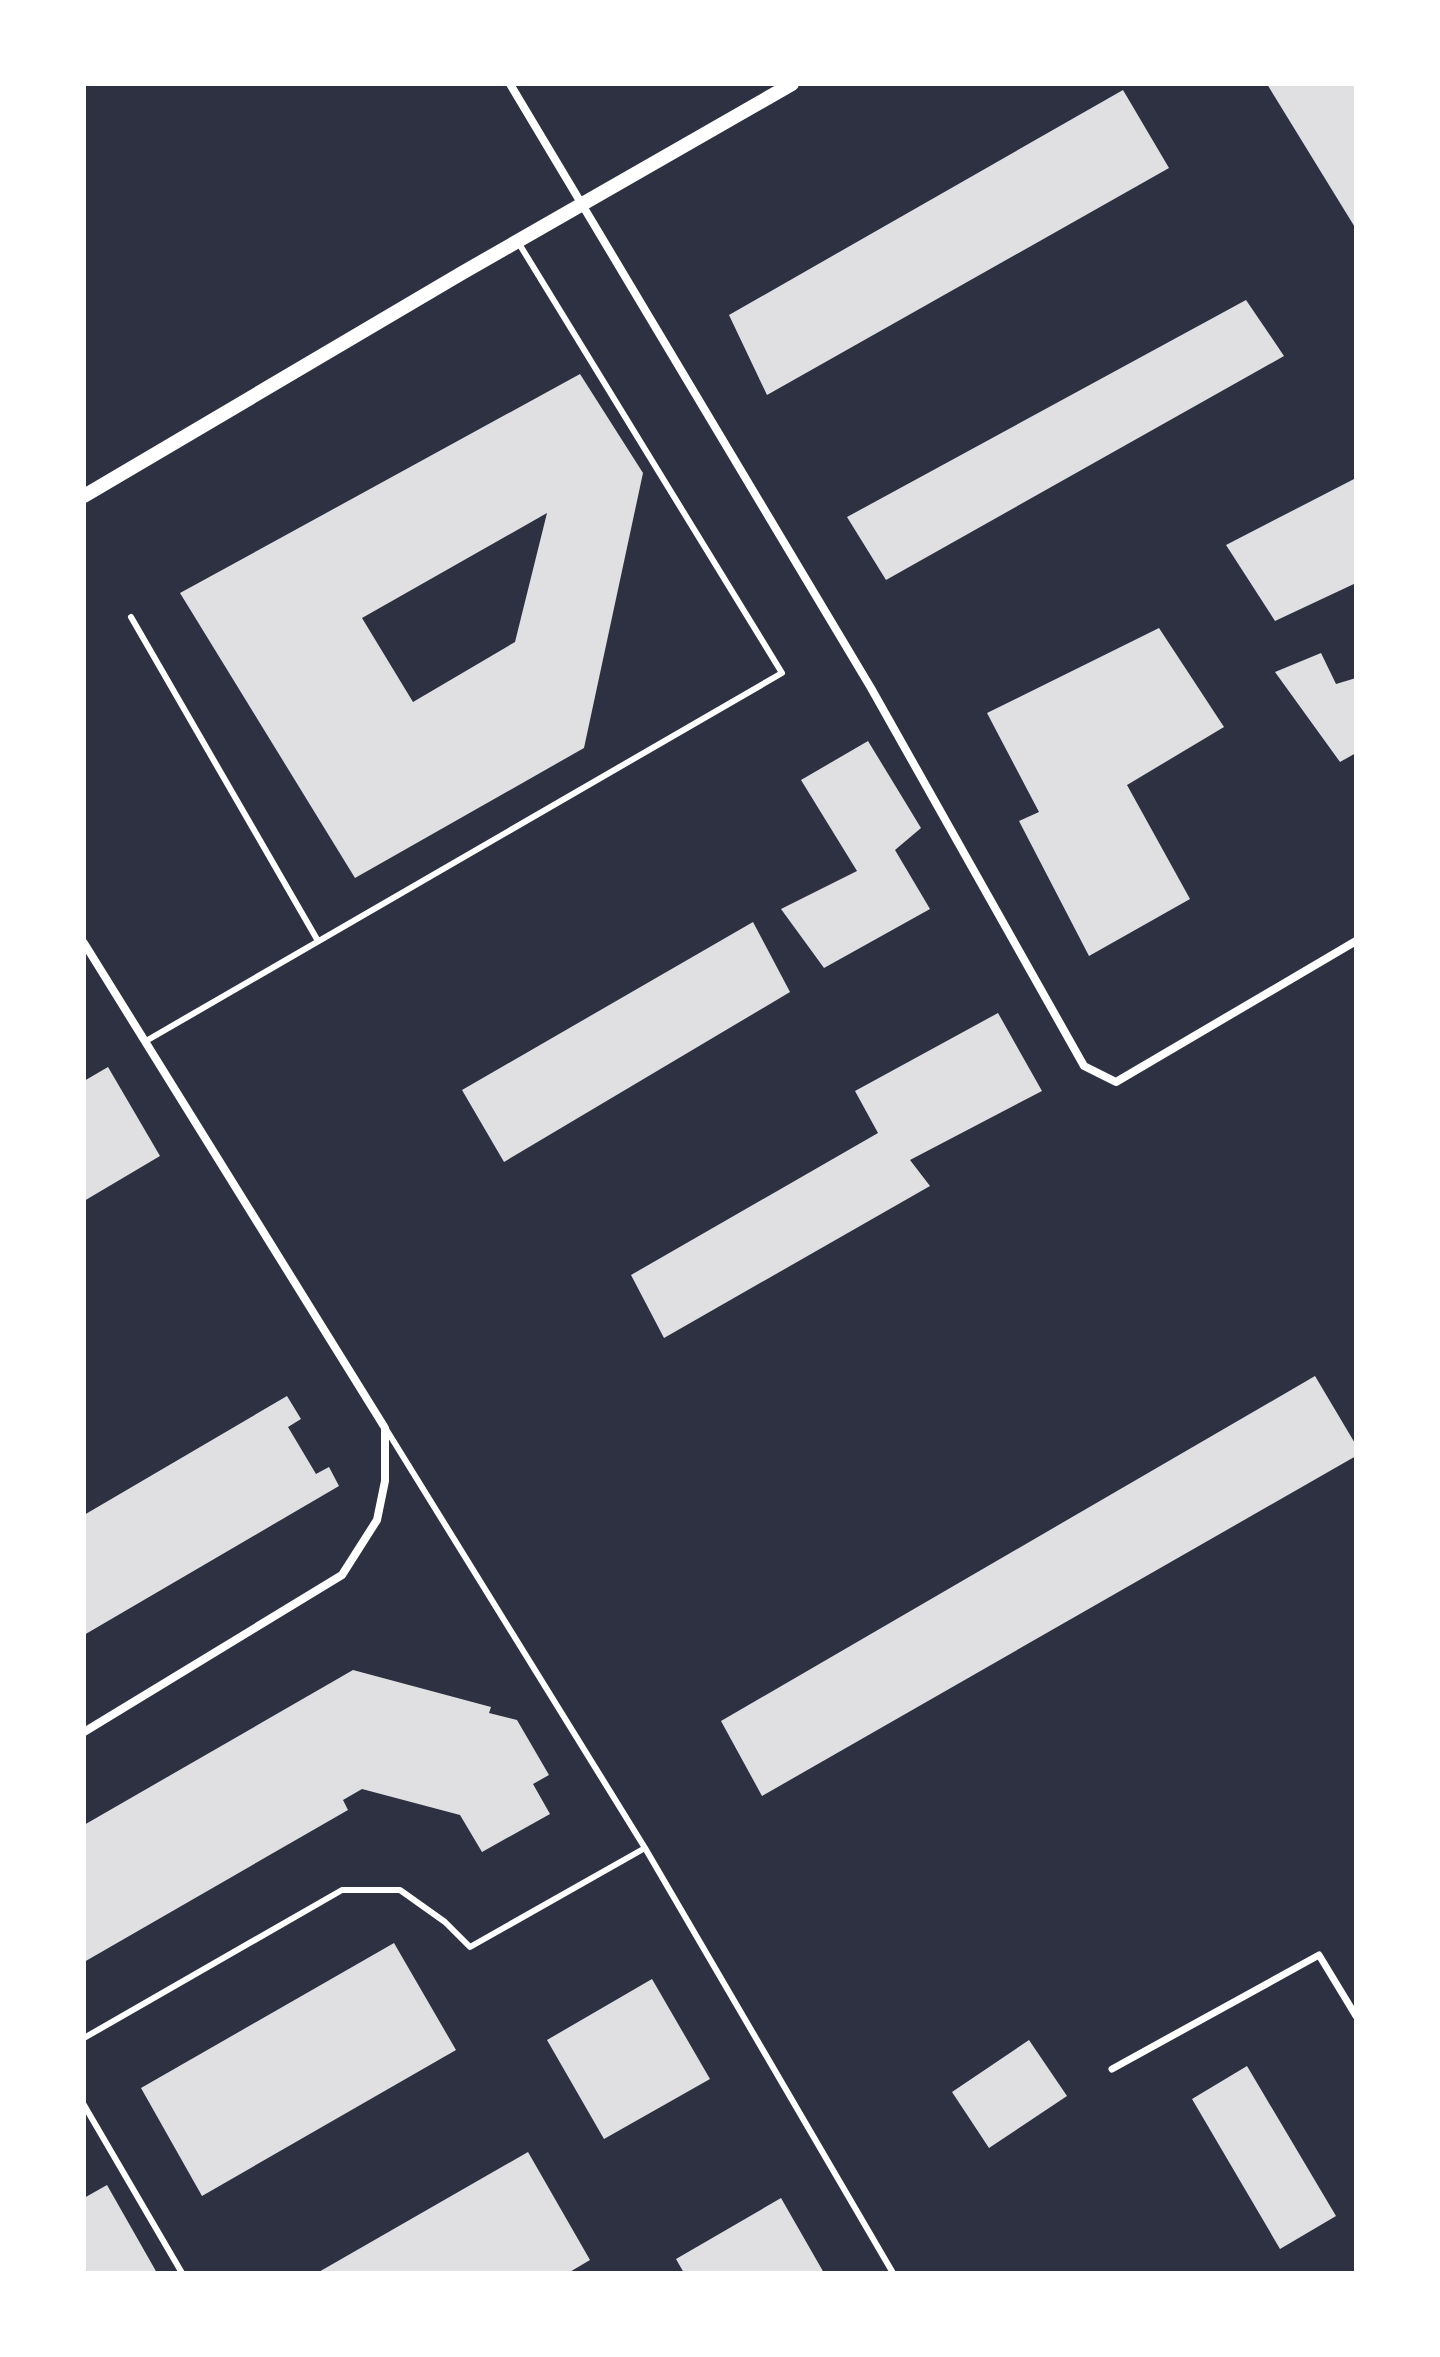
<svg xmlns="http://www.w3.org/2000/svg" width="1440" height="2357" font-family="Literata,serif">
<style>
.building{fill:#e0e0e3;fill-rule:evenodd}
.lines{fill:none;stroke-linecap:round;stroke-linejoin:round}
.service{stroke:#fff;stroke-width:6}
.pedestrian{stroke:#fff;stroke-width:7}
.minor{stroke:#fff;stroke-width:8}
.tertiary{stroke:#fff;stroke-width:14}
</style>
<rect width="100%" height="100%" fill="#2d3142"/>
<!-- building -->
<path class="building" d="M1267 84H1356V229Z
M1123 90 1169 168 767 395 729 315Z
M1246 300 1284 356 886 580 847 517Z
M580 374 643 473 584 748 355 878 180 593ZM547 513 515 642 413 702 362 618Z
M1356 478V583L1275 621 1226 545Z
M1159 628 1224 727 1127 785 1190 899 1089 956 1019 821 1039 812 987 713Z
M1321 653 1336 684 1356 678V753L1340 762 1275 672Z
M868 741 921 828 895 850 930 909 824 968 781 909 857 871 801 780Z
M753 922 790 992 504 1162 462 1090Z
M998 1013 1042 1091 910 1160 930 1186 664 1338 631 1275 878 1133 855 1091Z
M108 1067 160 1156 84 1201V1081Z
M1315 1376 1356 1445V1456L762 1796 721 1721Z
M287 1396 301 1419 288 1427 316 1474 329 1467 339 1486 84 1635V1515Z
M353 1670 491 1707 489 1713 517 1720 549 1775 533 1784 550 1814 482 1852 460 1815 362 1789 343 1800 348 1810 84 1962V1825Z
M394 1943 456 2050 202 2196 141 2088Z
M652 1979 710 2079 604 2139 547 2040Z
M1029 2040 1067 2096 989 2148 952 2092Z
M1247 2066 1336 2216 1280 2249 1192 2099Z
M528 2152 590 2260 568 2273H317Z
M107 2185 157 2273H84V2198Z
M781 2198 824 2273H684L676 2259Z"/>
<g class="lines">
<!-- service -->
<path class="service" d="M131 617 318 941
M146 1041 782 673 518 242
M386 1429 645 1848 893 2273
M84 2038 342 1890H400L445 1922 470 1947 645 1848
M84 2105 182 2273"/>
<!-- pedestrian -->
<path class="pedestrian" d="M1112 2069 1319 1955 1356 2016"/>
<!-- minor -->
<path class="minor" d="M510 84 871 688 1084 1066 1116 1082 1356 941
M84 943 385 1428V1481L377 1520 342 1575 84 1732"/>
<!-- tertiary -->
<path class="tertiary" d="M84 496 462 273 792 84"/>
</g>
<!-- border -->
<rect width="1440" height="2357" fill="none" stroke="#ffffff" stroke-width="172"/>
</svg>
